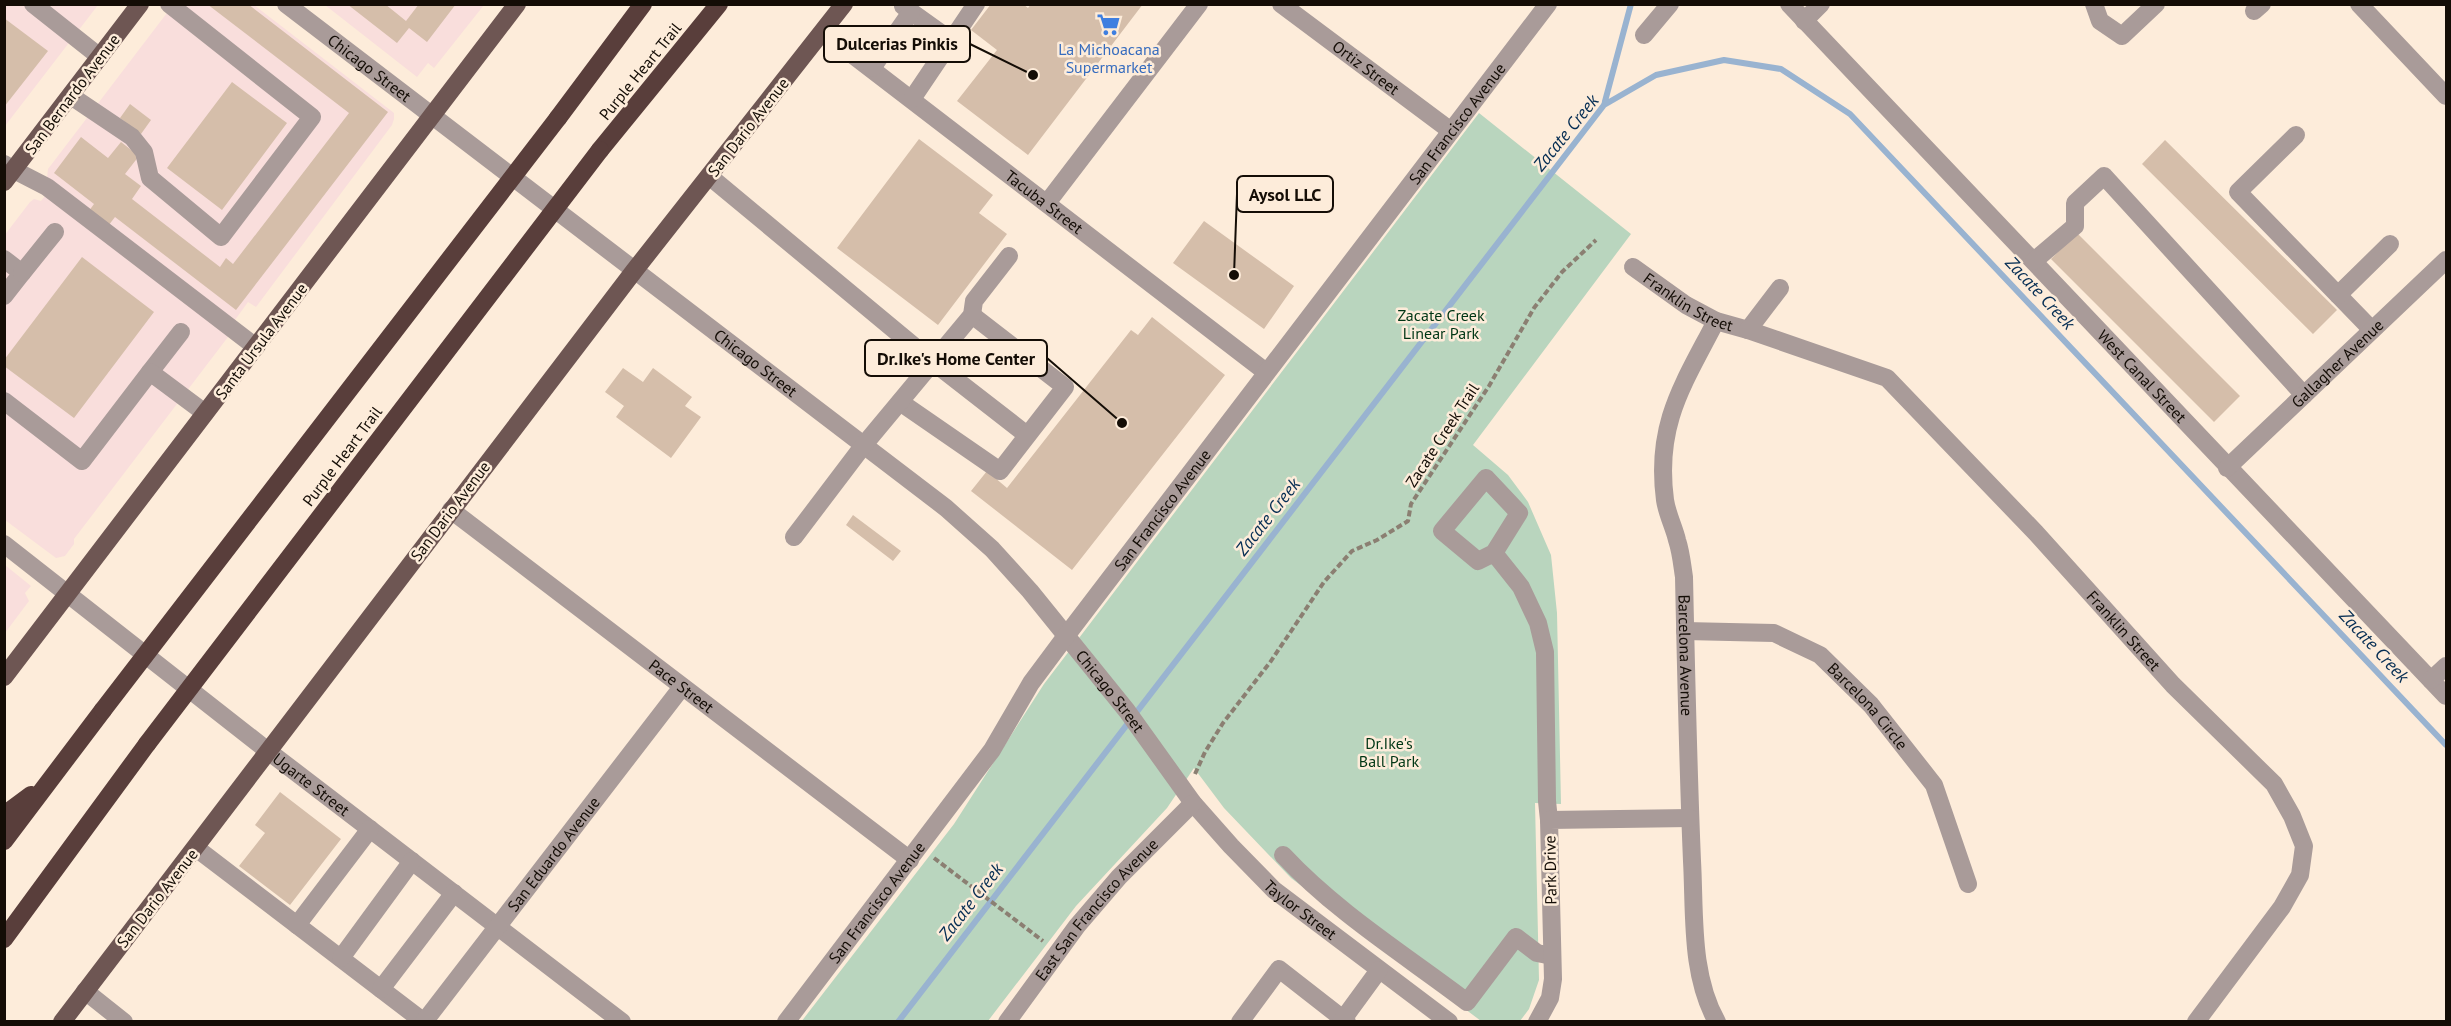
<svg xmlns="http://www.w3.org/2000/svg" width="2451" height="1026" font-family="'PT Sans',sans-serif">
<style>
.commercial{fill:#f9dedc}
.green{fill:#b9d5be}
.lines{fill:none;stroke-linecap:round;stroke-linejoin:round}
.stream{stroke:#99b3d0;stroke-width:6}
.building{fill:#d5beaa}
.path{stroke:#8b7f72;stroke-width:4;stroke-dasharray:6 3;stroke-linecap:butt}
.minor{stroke:#a99b99;stroke-width:18}
.major{stroke:#6e5653;stroke-width:18}
.highway{stroke:#593e3b;stroke-width:18}
.highway-bridge{stroke:#593e3b;stroke-width:18}
.labels{text-anchor:middle;stroke-width:5;stroke-linejoin:round;paint-order:stroke}
.shop-label{font-size:16px;fill:#366cbe;stroke:#fdecda}
.street-label{font-size:16px;fill:#140d06;stroke:#fdecda}
.park-label{font-size:16px;fill:#003615;stroke:#fdecda}
.water-label{font-size:18px;font-style:italic;fill:#052d53;stroke:#fdecda}
.leader{fill:none;stroke:#140d06;stroke-width:2}
.callout-dot{fill:#140d06;stroke:#fdecda;stroke-width:2}
.callout{fill:#fdecda;stroke:#140d06;stroke-width:2}
.callout-label{font-size:18px;text-anchor:middle;font-weight:bold;fill:#140d06}
</style>
<rect width="100%" height="100%" fill="#fdecda"/>
<!-- commercial -->
<path class="commercial" d="M5 5H98L5 126Z
M173 5H254L394 113V119L392 125 256 307 248 302 235 320 228 337 74 539V544L65 556 56 558 5 520 4 236 30 202 34 199 41 201 45 196 48 169Z
M325 5H484L434 68 428 63 417 77Z
M5 565 31 586 25 593 29 601 5 633Z"/>
<!-- green -->
<path class="green" d="M1479 113 1631 234 1473 445 1508 475 1528 502 1551 555 1557 613 1561 804 1535 803 1539 980 1529 1009 1520 1021H1481L1291 878 1224 808 1194 768 1167 808 1076 906 988 1021 801 1022 954 824 1044 684Z"/>
<g class="lines">
<!-- stream -->
<path class="stream" d="M1604 105 1631 4
M898 1022 1604 105 1656 75 1724 60 1781 69 1850 114 2446 745"/>
</g>
<!-- building -->
<path class="building" d="M207 4H248L388 112 236 310 115 217 105 230 86 215 94 204 54 173 81 137 108 158 121 142 139 156 125 174 141 186 132 199 220 267 226 258 233 264 349 113Z
M347 4H385L406 21 419 4H456L427 42 409 28 397 43Z
M991 4H1023L1028 8 1031 4H1143L1028 155 957 101 997 50 971 30Z
M4 18 48 51 4 107Z
M232 82 287 123 222 210 167 168Z
M130 104 151 120 141 134 120 118Z
M919 139 993 195 979 213 1007 234 938 325 837 248Z
M2165 140 2337 310 2313 334 2142 164Z
M1204 221 1294 286 1264 329 1173 263Z
M2077 233 2240 396 2214 422 2051 259Z
M82 257 154 312 74 418 4 366V360Z
M1152 317 1225 375 1072 570 971 491 987 471 1007 488 1131 330 1138 335Z
M623 368 643 382 653 368 692 397 685 406 701 417 671 458 616 417 624 406 605 392Z
M853 515 901 551 893 561 846 525Z
M280 792 341 839 290 905 239 866 265 833 255 825Z"/>
<g class="lines">
<!-- path -->
<path class="path" d="M1195 774 1205 752 1223 723 1271 661 1324 582 1352 551 1377 540 1408 521 1411 504 1489 386 1534 308 1562 272 1596 240
M934 858 1043 941"/>
<!-- minor -->
<g class="minor">
<path d="M33 4 100 57"/>
<path id="s1" d="M286 4 946 508 992 549 1030 591 1127 711 1193 803 1231 846 1274 890 1449 1022"/>
<path id="s2" d="M1281 4 1451 131"/>
<path id="s3" d="M1789 4 2446 696"/>
<path d="M2094 4 2100 21 2122 36 2156 4"/>
<path d="M2359 4 2446 96"/>
<path d="M903 6 952 41"/>
<path d="M2254 11 2262 4"/>
<path d="M1804 21 1821 4"/>
<path id="s4" d="M823 32 1266 372"/>
<path d="M1644 35 1670 4"/>
<path d="M872 68 911 12"/>
<path d="M71 96 132 137 144 152 150 178 221 237 312 117 169 4"/>
<path d="M912 99 976 4"/>
<path d="M2296 135 2238 192 2372 330"/>
<path d="M4 164 14 170 47 187 256 347"/>
<path d="M709 176 933 362 1027 435"/>
<path d="M1047 203 1199 4"/>
<path d="M4 259 22 273 4 296"/>
<path d="M2034 261 2075 226V203L2104 176 2304 395"/>
<path id="s5" d="M1633 267 1686 305 1716 321 1748 330"/>
<path d="M22 273 55 232"/>
<path id="s6" d="M1780 288 1748 330 1887 378 2036 533 2173 685 2274 784 2292 816 2304 846 2300 875 2282 907 2196 1022"/>
<path d="M2338 295 2390 244"/>
<path id="s7" d="M1716 321C1683 385 1655 424 1665 500 1667 514 1674 527 1677 540 1681 552 1682 564 1684 577 1686 671 1688 766 1692 861 1695 914 1690 974 1717 1022"/>
<path d="M150 372 181 332"/>
<path d="M4 401 82 461 150 372 205 413"/>
<path d="M900 402 1000 471 1065 387 972 315"/>
<path id="s8" d="M2227 468 2446 260"/>
<path id="s9" d="M451 510 910 860"/>
<path d="M794 537 863 446 972 315 974 301 1009 256"/>
<path id="s10" d="M4 544 268 751 622 1022"/>
<path d="M1494 553 1478 561 1442 531 1486 478 1519 513 1494 553 1521 587 1538 623 1545 652 1547 801 1549 820"/>
<path id="s11" d="M1685 631 1774 633 1820 655 1871 705 1934 785 1968 884"/>
<path d="M2431 680 2446 666"/>
<path d="M196 848 424 1022"/>
<path d="M1283 855C1336 912 1405 955 1467 1002L1516 937 1537 953 1552 956"/>
<path d="M297 925 370 829"/>
<path d="M341 958 412 861"/>
<path d="M381 989 454 893"/>
<path d="M85 991 124 1022"/>
<path id="s12" d="M424 1022 682 687"/>
<path id="s13" d="M786 1022 992 750 1031 683 1066 636 1548 4"/>
<path id="s14" d="M1007 1022 1077 926 1119 877 1193 803"/>
<path d="M1240 1022 1279 969 1347 1022"/>
<path d="M1341 1022 1379 970"/>
<path d="M1537 1022 1550 998 1553 979 1549 820 1690 818"/>
</g>
<!-- major -->
<path class="major" d="M4 182 140 4
M4 677 517 4
M62 1022 634 271 844 4"/>
<!-- highway -->
<path class="highway" d="M558 118 643 4
M600 150 719 4
M4 815 31 795
M4 841 103 710
M4 939 147 744"/>
<!-- highway-bridge -->
<path class="highway-bridge" d="M103 710 558 118
M147 744 600 150"/>
</g>
<!-- icons -->
<defs>
<symbol id="supermarket-bare" viewBox="-9 -9 18 18"><path d="M-6-5.5h2.5l.6 2H6L4.5 2H-2.5L-4.4-4H-6ZM-1.5 3.2a1.3 1.3 0 1 0 .1 0ZM3 3.2a1.3 1.3 0 1 0 .1 0Z" fill="#3f7fe0" stroke="#fdecda" stroke-width="2.5" paint-order="stroke"/></symbol>
</defs>
<g fill-rule="evenodd">
<use href="#supermarket-bare" x="1092" y="8" width="33" height="33"/>
</g>
<g class="labels">
<!-- shop labels -->
<g class="shop-label">
<text x="1109" y="55">La Michoacana<tspan x="1109" dy="18">Supermarket</tspan></text>
</g>
<!-- street labels -->
<g class="street-label">
<text dy="6" stroke="none"><textPath href="#s2" startOffset="106">Ortiz Street</textPath></text>
<text dy="6" stroke="none"><textPath href="#s1" startOffset="105">Chicago Street</textPath></text>
<text transform="translate(640 71) rotate(-51)" y="6">Purple Heart Trail</text>
<text transform="translate(72 94) rotate(-53)" y="6">San Bernardo Avenue</text>
<text dy="6" stroke="none"><textPath href="#s13" startOffset="1122">San Francisco Avenue</textPath></text>
<text transform="translate(748 127) rotate(-52)" y="6">San Dario Avenue</text>
<text dy="6" stroke="none"><textPath href="#s4" startOffset="279">Tacuba Street</textPath></text>
<text dy="6" stroke="none"><textPath href="#s5" startOffset="66">Franklin Street</textPath></text>
<text transform="translate(261 341) rotate(-53)" y="6">Santa Ursula Avenue</text>
<text dy="6" stroke="none"><textPath href="#s1" startOffset="591">Chicago Street</textPath></text>
<text dy="6" stroke="none"><textPath href="#s8" startOffset="152">Gallagher Avenue</textPath></text>
<text dy="6" stroke="none"><textPath href="#s3" startOffset="513">West Canal Street</textPath></text>
<text transform="translate(1442 435) rotate(-57)" y="6">Zacate Creek Trail</text>
<text transform="translate(342 456) rotate(-53)" y="6">Purple Heart Trail</text>
<text dy="6" stroke="none"><textPath href="#s13" startOffset="636">San Francisco Avenue</textPath></text>
<text transform="translate(450 511) rotate(-53)" y="6">San Dario Avenue</text>
<text dy="6" stroke="none"><textPath href="#s6" startOffset="546">Franklin Street</textPath></text>
<text dy="6" stroke="none"><textPath href="#s7" startOffset="348">Barcelona Avenue</textPath></text>
<text dy="6" stroke="none"><textPath href="#s9" startOffset="290">Pace Street</textPath></text>
<text dy="6" stroke="none"><textPath href="#s1" startOffset="1077">Chicago Street</textPath></text>
<text dy="6" stroke="none"><textPath href="#s11" startOffset="210">Barcelona Circle</textPath></text>
<text dy="6" stroke="none"><textPath href="#s10" startOffset="390">Ugarte Street</textPath></text>
<text dy="6" stroke="none"><textPath href="#s12" startOffset="212">San Eduardo Avenue</textPath></text>
<text transform="translate(1550 870) rotate(-91)" y="6">Park Drive</text>
<text transform="translate(157 898) rotate(-52)" y="6">San Dario Avenue</text>
<text dy="6" stroke="none"><textPath href="#s13" startOffset="150">San Francisco Avenue</textPath></text>
<text dy="6" stroke="none"><textPath href="#s1" startOffset="1368">Taylor Street</textPath></text>
<text dy="6" stroke="none"><textPath href="#s14" startOffset="144">East San Francisco Avenue</textPath></text>
</g>
<!-- park labels -->
<g class="park-label">
<text x="1441" y="321">Zacate Creek<tspan x="1441" dy="18">Linear Park</tspan></text>
<text x="1389" y="749">Dr.Ike's<tspan x="1389" dy="18">Ball Park</tspan></text>
</g>
<!-- water labels -->
<g class="water-label">
<text transform="translate(1566 133) rotate(-51)" y="6">Zacate Creek</text>
<text transform="translate(2040 293) rotate(47)" y="6">Zacate Creek</text>
<text transform="translate(1268 517) rotate(-52)" y="6">Zacate Creek</text>
<text transform="translate(2374 646) rotate(47)" y="6">Zacate Creek</text>
<text transform="translate(971 902) rotate(-52)" y="6">Zacate Creek</text>
</g>
</g>
<!-- callouts -->
<path class="leader" d="M1033 75L970 44M1234 275L1237 194M1122 423L1047 358"/>
<g class="callout-dot">
<circle cx="1033" cy="75" r="6"/>
<circle cx="1234" cy="275" r="6"/>
<circle cx="1122" cy="423" r="6"/>
</g>
<g class="callout">
<rect x="824" y="26" width="146" height="36" rx="6"/>
<rect x="1237" y="176" width="96" height="36" rx="6"/>
<rect x="865" y="340" width="182" height="36" rx="6"/>
</g>
<g class="callout-label">
<text x="897" y="50">Dulcerias Pinkis</text>
<text x="1285" y="201">Aysol LLC</text>
<text x="956" y="365">Dr.Ike's Home Center</text>
</g>
<!-- border -->
<rect width="2451" height="1026" fill="none" stroke="#140d06" stroke-width="12"/>
</svg>
